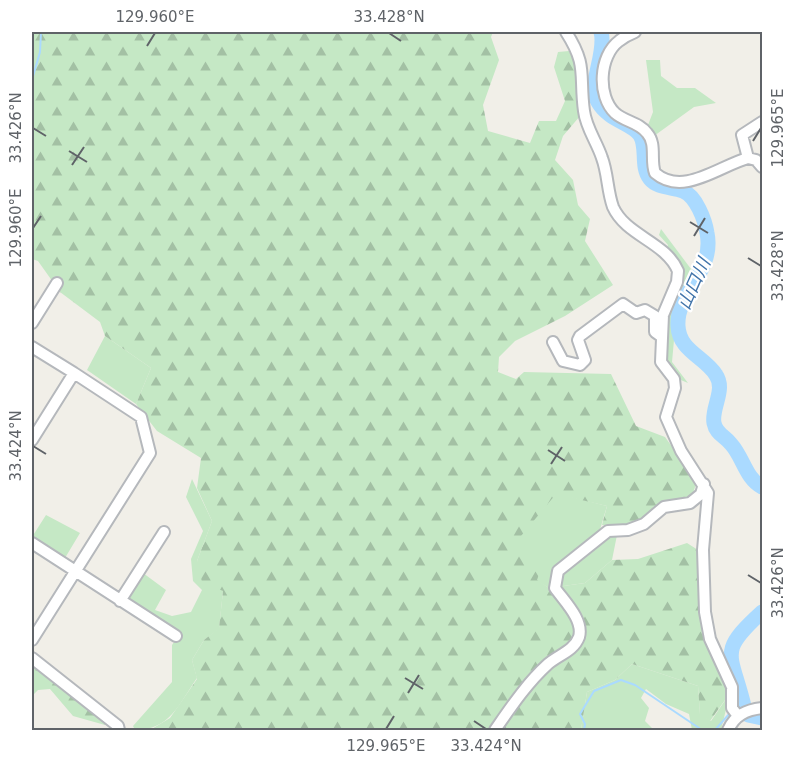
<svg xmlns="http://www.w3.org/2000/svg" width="794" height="762" font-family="'DejaVu Sans','Noto Sans JP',sans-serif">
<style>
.green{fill:#c5e8c5}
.forest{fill:url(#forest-firs)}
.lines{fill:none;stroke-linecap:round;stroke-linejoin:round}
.stream{stroke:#aadaff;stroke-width:2}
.river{stroke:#aadaff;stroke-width:15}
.minor-casing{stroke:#b5b8bc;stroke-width:14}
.minor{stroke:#fff;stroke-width:10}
.ticks{fill:none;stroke:#5f6368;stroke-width:2}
.labels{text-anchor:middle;stroke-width:4.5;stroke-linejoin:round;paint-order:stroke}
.water-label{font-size:18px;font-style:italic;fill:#4174aa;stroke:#fff}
.neatline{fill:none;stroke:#5f6368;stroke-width:2}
.ticks-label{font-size:15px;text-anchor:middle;fill:#5f6368}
</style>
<defs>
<pattern id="forest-firs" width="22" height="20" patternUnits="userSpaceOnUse" patternTransform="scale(1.5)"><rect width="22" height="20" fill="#c5e8c5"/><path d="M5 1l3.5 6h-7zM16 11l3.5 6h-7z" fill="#a3c0a4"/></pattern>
</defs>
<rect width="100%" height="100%" fill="#f1efe8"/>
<!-- green -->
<path class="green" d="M646 60H660L661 76 677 88H695L716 103 694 107 654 136 648 125 653 112Z
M661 229 694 273C685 294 669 316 678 339L674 340 672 362 688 383 676 378 664 361 667 313 682 278 666 249 668 245 659 235Z
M105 336 151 368 136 404 87 370Z
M192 479 212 521 197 561 223 591 219 629 204 640 192 660 197 678C179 704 170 730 135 730L133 726 172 682V645L179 635 126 601 143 573 166 590 155 610 172 616 191 612 202 590 193 581 191 559 203 531 186 497Z
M556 493 607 506 599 533 617 535 612 560 585 583 549 588 537 581 510 548Z
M46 515 80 533 65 558 32 537Z
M632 664 698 686 700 714 711 721 730 693 721 730H692L689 714 666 704 646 689 641 698 649 708 645 721 654 730H581L587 692 615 680Z"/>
<!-- forest -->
<path class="forest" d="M32 32H493L491 37 499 60 483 105 488 131 530 143 539 121H556L565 101 554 67 558 52 569 51 576 67 580 116 563 136 555 160 573 180 578 205 590 219 585 241 613 285 565 316 515 341 499 357 498 372 516 379 524 372 611 374 636 426 665 437 697 481 692 496 663 504 633 526 602 525 607 506 556 494 511 548 544 559 537 580 549 588 585 583 612 560 638 559 687 543 698 550 705 640 730 693 710 721 700 715 698 686 632 664 615 680 587 692 581 730H150L170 718 197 679 192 660 204 640 219 628 223 591 202 582 197 561 212 521 197 488 201 458 157 431 136 404 151 368 105 336 100 322 60 292 38 261 32 259Z
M32 661 103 718 105 725 73 716 50 689 38 690 32 696Z"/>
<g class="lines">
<!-- stream -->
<path class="stream" d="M32 80 40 52 41 32
M737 707 742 701
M584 730 585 724 580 714 594 691 621 680 635 685 702 730
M715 730 730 713"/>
<!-- river -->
<path class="river" d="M601 32C607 53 587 85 598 102 609 121 632 123 640 135 648 148 640 166 650 179 657 188 673 187 683 191 696 196 705 220 707 233 715 272 676 292 678 326 679 351 705 357 716 375 726 390 711 408 714 423 716 434 725 436 731 444 743 457 746 479 762 487
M744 706C731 652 717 653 762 612
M748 715 762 718"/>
<defs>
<path id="minor" d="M566 32C588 66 579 75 584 111 586 128 597 142 602 158 608 174 607 190 613 207 626 236 666 242 678 271L677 282 663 315 661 362 674 379 675 388 666 417 681 451 708 493 703 550 705 612 710 639 732 687V708L738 716
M635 32C630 34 624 37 619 41 599 56 597 96 615 113 625 122 639 122 647 133 657 144 650 160 655 173 683 197 719 166 748 158L756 160 762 167
M748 158 742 135 762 122
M32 323 57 283
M553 342 563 361 580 365 585 360 578 340 580 336 623 304 636 313 645 310 655 316V332L662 337
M32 347 74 373
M32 440 74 373 141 417 150 453 32 640
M32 543 176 636
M120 601 164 532
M32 658 118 726 119 730
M495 730C511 707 527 683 548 664 558 655 574 651 579 637 584 620 564 601 555 588L558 571 608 531 628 530 644 524 664 507 690 503 701 494 704 484
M728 730C735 715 746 710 762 708"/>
</defs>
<!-- minor casing -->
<use href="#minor" class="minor-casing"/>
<!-- minor -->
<use href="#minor" class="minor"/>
</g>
<!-- ticks -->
<path class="ticks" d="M389 33 401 41M147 46 155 33M33 128 46 136M753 141 761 128M69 151 87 162M72 165 84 147M690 222 708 233M33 228 41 216M694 236 705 218M748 258 761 266M33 446 46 454M548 450 565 461M551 464 562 447M748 575 761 583M405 678 423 689M408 693 419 675M474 721 486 729M386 729 394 716"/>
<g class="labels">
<!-- water labels -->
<g class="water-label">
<text transform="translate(694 284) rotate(-66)" y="6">山口川</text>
</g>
</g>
<!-- border -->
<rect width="794" height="762" fill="none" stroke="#ffffff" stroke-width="66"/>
<rect x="33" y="33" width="728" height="696" class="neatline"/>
<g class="ticks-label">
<text x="155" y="22">129.960°E</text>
<text x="389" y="22">33.428°N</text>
<text transform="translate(778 128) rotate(-90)" y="5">129.965°E</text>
<text transform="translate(16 128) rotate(-90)" y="5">33.426°N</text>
<text transform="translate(16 228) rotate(-90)" y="5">129.960°E</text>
<text transform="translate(778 266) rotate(-90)" y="5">33.428°N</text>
<text transform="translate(16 446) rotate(-90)" y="5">33.424°N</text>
<text transform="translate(778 583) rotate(-90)" y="5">33.426°N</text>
<text x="386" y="751">129.965°E</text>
<text x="486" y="751">33.424°N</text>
</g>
</svg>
